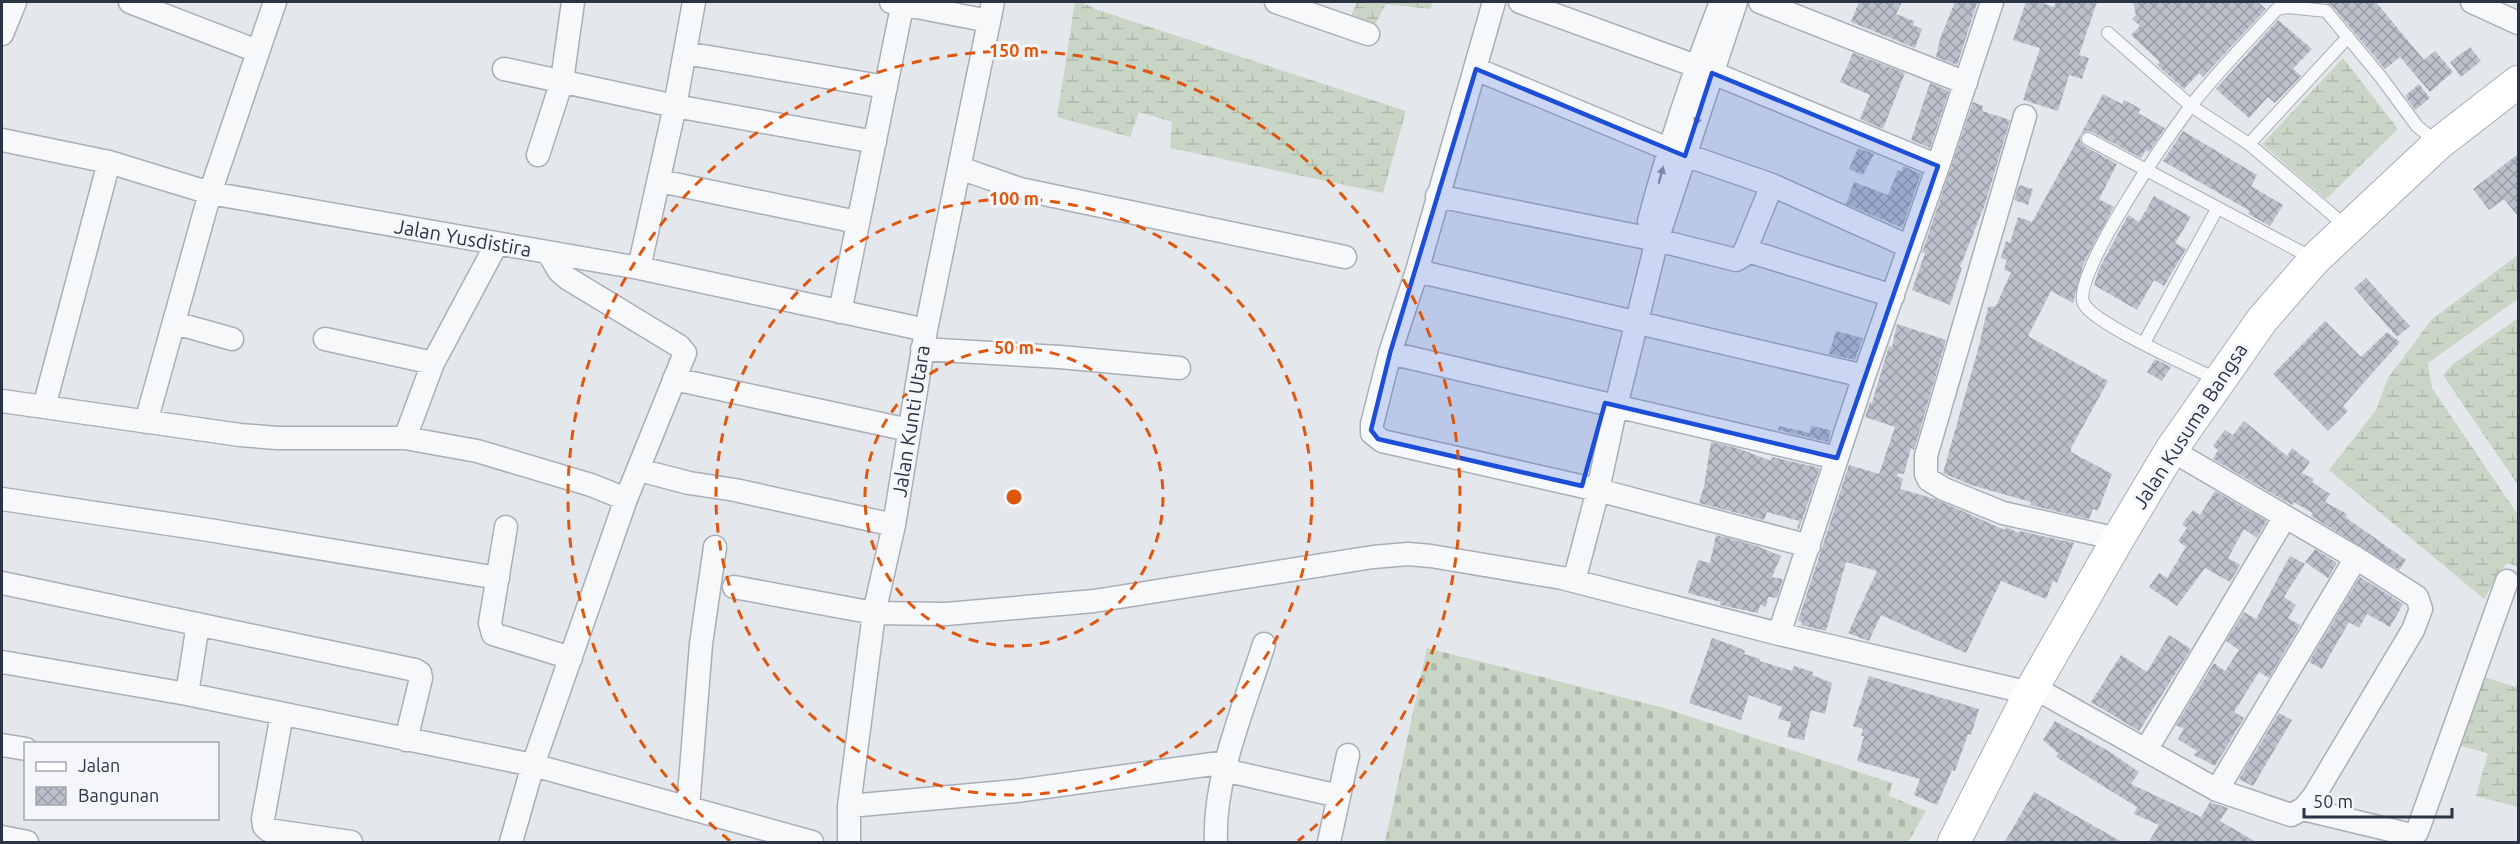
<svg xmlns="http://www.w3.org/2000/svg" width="2520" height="844" font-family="Ubuntu,sans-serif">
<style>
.wetland{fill:url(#wetland-marsh)}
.cemetery{fill:url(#cemetery-stones)}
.building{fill:url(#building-cross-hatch)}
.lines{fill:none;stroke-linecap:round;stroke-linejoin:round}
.lane-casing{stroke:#a9aeb7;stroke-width:14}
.street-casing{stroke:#a9aeb7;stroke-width:25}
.secondary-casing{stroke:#a9aeb7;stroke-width:34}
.lane{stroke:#f7f8fa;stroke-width:12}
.street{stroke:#f7f8fa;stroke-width:22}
.secondary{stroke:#fff;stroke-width:32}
.oneway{fill:#9196a0}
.marked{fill:#1d4ed8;fill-opacity:0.2;stroke:#1d4ed8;stroke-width:4.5;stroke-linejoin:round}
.ring{fill:none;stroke:#df570f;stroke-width:3;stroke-dasharray:10 8}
.labels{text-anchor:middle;stroke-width:6;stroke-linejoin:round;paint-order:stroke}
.street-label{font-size:20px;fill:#2b3445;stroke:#f4f6f9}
.centre{fill:#df570f;stroke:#f4f6f9;stroke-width:3}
.ring-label{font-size:18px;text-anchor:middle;font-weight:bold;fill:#df570f;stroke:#f4f6f9;stroke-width:6;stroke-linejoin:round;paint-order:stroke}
</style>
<defs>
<pattern id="wetland-marsh" width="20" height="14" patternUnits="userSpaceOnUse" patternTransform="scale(1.5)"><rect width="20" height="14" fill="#c9d6c5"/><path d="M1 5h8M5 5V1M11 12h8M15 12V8" fill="none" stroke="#adb8ab"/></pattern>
<pattern id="cemetery-stones" width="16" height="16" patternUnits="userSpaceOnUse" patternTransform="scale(1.5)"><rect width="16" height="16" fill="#c9d6c5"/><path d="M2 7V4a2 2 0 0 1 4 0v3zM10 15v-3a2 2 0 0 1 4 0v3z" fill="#adb8ab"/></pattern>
<pattern id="building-cross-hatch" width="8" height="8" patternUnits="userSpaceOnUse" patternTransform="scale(1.5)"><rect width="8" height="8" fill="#bbc0ca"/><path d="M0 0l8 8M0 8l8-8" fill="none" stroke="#989da6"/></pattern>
</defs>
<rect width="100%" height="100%" fill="#e4e7ec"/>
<!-- wetland -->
<path class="wetland" d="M1075 2H1082L1095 9 1406 111 1383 193 1170 148 1172 122 1139 112 1130 137 1057 117Z
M1357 2H1433L1430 9 1386 4 1373 28 1349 21Z
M2343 58 2398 129 2326 199 2262 144Z
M2518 255V299L2428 363 2432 388 2518 515V567L2508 563 2504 566 2484 599 2329 470 2376 410 2388 378 2432 319Z
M2518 318V485L2443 375 2453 364Z
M2478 675 2515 687 2518 681V807L2476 796 2488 753 2453 744Z"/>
<!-- cemetery -->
<path class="cemetery" d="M1427 648 1664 708 1892 783 1889 796 1926 811 1908 842H1385Z"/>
<!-- building -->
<path class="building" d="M1859 2H1902L1896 14 1914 21 1913 25 1922 29 1915 48 1851 22Z
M1955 2 1977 3 1957 65 1936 57 1940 39Z
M2026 2H2039L2054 7 2056 2H2097L2079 55 2089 58 2082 79 2069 75 2058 111 2023 100 2040 48 2013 40Z
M2133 2H2258L2266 9 2203 77 2199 73 2184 89 2157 65 2160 62 2131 35 2140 26 2132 19 2136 15Z
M2324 2H2376L2424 60 2435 51 2453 72 2430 92 2400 57 2385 69 2332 6Z
M2278 20 2312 49 2293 69 2301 76 2275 103 2268 97 2249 118 2216 89Z
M2470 47 2481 61 2461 77 2450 62Z
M1853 53 1905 73 1883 129 1860 119 1870 95 1840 82Z
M1930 83 1949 91 1930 148 1911 140Z
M2419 84 2430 98 2415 110 2405 96Z
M2103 94 2122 104 2124 100 2141 109 2138 113 2165 128 2149 152 2146 150 2141 158 2092 132 2087 131 2081 135 2080 140 2084 146 2117 164 2099 199 2114 207 2084 262 2073 303 2051 291 2028 336 2108 381 2071 448V452L2112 474 2098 511 2093 509 2089 519 2030 505 2031 502 1971 485 1943 473 1979 346 1988 307 1996 306 2011 272 2004 270 2007 260 2001 258 2006 241 2010 243 2018 217 2032 222Z
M1973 102 1983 106 1982 111 2010 120 1985 204 1960 267 1962 268 1950 305 1912 290 1925 253 1922 252 1923 250Z
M2183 131 2257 175 2251 186 2283 205 2270 226 2248 214 2250 211 2163 161Z
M1858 148 1874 154 1863 175 1849 169Z
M2518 154V216L2504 199 2489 210 2473 189Z
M1903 166 1921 174 1902 228 1846 204 1854 182 1888 195 1898 170 1901 172Z
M2019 185 2033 189 2028 205 2014 200Z
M2154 196 2191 217 2175 243 2186 249 2164 286 2154 280 2137 310 2094 285 2099 269 2128 215 2139 222Z
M2366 278 2410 326 2397 337 2354 288Z
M2325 321 2361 357 2387 332 2400 342 2343 406 2348 411 2328 431 2273 374Z
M1897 324 1946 340 1914 450 1911 448 1904 474 1898 473 1897 476 1903 479 1900 489 1935 499 2005 530 2006 527 2019 533 2020 531 2074 543 2057 583 2053 581 2046 599 2001 581 1966 653 1881 615 1869 641 1848 633 1877 571 1846 562 1826 631 1801 625 1802 622 1798 621 1849 465 1879 474 1895 427 1865 417 1870 402 1872 403 1889 346 1892 347Z
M1836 331 1863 338 1855 360 1829 354Z
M2155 359 2171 367 2162 381 2147 372Z
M2244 421 2287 456 2292 448 2310 462 2302 473 2314 479 2312 482 2330 494 2325 502 2347 514 2345 517 2406 560 2399 570 2311 516 2313 513 2293 502 2292 505 2213 459 2218 450 2213 446 2225 430 2233 435Z
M1779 426 1810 433 1811 426 1831 430 1828 442 1778 430Z
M1711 442 1737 448 1771 461 1772 457 1820 468 1799 529H1797L1799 521 1767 512 1764 520 1699 503 1704 486Z
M2215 491 2267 521 2257 538 2244 529 2228 558 2240 565 2230 582 2205 568 2177 606 2149 587 2159 573 2167 578 2186 547 2178 541 2187 528 2182 524 2193 510 2200 515Z
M1716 535 1754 545 1781 556 1772 577 1783 579 1777 598 1768 597 1766 607 1760 605 1758 613 1720 605 1721 602 1688 593 1698 560 1710 563Z
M2315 549 2337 563 2328 578 2305 562Z
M2290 556 2305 564 2284 597 2296 605 2288 618 2300 625 2269 678 2259 672 2234 712 2244 718 2215 766 2194 755 2197 751 2178 739 2184 729 2176 725 2214 663 2225 671 2239 650 2226 641 2244 612 2256 619Z
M2360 577 2403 604 2390 627 2367 614 2359 628 2349 622 2322 669 2309 662Z
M2169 635 2191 649 2139 731 2091 702 2121 655 2147 672Z
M1712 638 1735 646 1745 651 1744 654 1760 659V661L1792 671 1794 666 1813 672 1812 675 1832 683 1825 714 1811 710 1804 740 1787 737 1791 722 1778 719 1782 707 1749 695 1741 720 1689 703Z
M1869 676 1979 709 1971 735 1968 734 1955 771 1952 770 1937 805 1914 795 1920 779 1857 761 1864 736H1861L1863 729 1853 726Z
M2279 713 2292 720 2253 786 2239 779Z
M2055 721 2110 752 2139 772 2131 784 2201 817 2210 802 2228 808 2220 821 2258 843H2148L2159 825 2134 814 2137 807 2056 757 2058 753 2043 740Z
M2034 792 2124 843H2004Z"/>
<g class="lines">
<defs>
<path id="lane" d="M2108 33 2191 106 2249 144 2347 227
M2088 139 2314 259
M2249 144 2348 37
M2144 343 2217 209
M2218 380C2192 367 2096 325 2084 304 2069 278 2170 134 2190 107 2216 73 2248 41 2277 9L2288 7 2326 11 2380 76 2417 126 2437 143"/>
<path id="street" d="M130 2 257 51
M891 2 989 21
M1276 2 1368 34
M1494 2 1417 271 1390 353 1372 424V433L1382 441 1598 490 1809 546
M1520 2 1696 66 1938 166
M1760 2 1966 83
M2472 2 2518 23
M2 34 15 2
M685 53 886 87
M504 69 675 106 875 142
M1476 69 1668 149 1772 185 1910 247
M2025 116 1926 456V474L1929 480 1944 489 2003 513 2118 539
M2 140 109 162 210 193 639 268 926 330
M538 155 562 81 573 2
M960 168 1020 189 1345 257
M660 181 857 222
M1437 196 1657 240 1736 260 1743 256 1772 185
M1649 221C1669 146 1693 74 1721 2
M1745 250 1893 296
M549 254 559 271 567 278 679 346 685 353 626 499
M639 268 675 106 694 2
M1417 271 1864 376
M840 312 903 2
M175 323 232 339
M325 339 433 363
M922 349 1060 357 1179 368
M1390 353 1837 458
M674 379 909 430
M2 401 240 435 277 438H405L477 451 591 485 626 499 533 765 511 842
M44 407 109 162
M146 422 210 193 275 2
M405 438 433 363 496 245
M639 470 689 483 735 490 894 525
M2 499 209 530 498 578
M506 527 490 623 493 634 571 658
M1574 581 1598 490 1616 406 1657 240 1736 2
M2 583 415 670 420 673 421 678 406 740
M734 587 874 613 946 614 1094 601 1373 557 1408 554 1431 556 1562 578 1779 634 2030 693
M1779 634 1864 376 1938 166 1992 2
M2 662 187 694 533 765 812 842
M2033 687 2217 790 2291 815 2303 809 2314 796 2413 630 2421 609 2417 597 2356 558 2171 450
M187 694 198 624
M282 714 263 819 264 826 268 830 351 842
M2 745 26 749
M2146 750 2285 517
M1224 770 1339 796
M2217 790 2356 558
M849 806 1016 791 1227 762
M688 808 701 644 715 547
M2303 809 2407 834 2417 832 2507 581
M2 837 27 842
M849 842V806L874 613 894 525 926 330 993 2
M1216 842C1213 778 1245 705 1264 644
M1329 842 1348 755"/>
<path id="secondary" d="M1954 842 2033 687 2118 539 2171 450 2262 320 2315 259 2438 144 2518 82"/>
</defs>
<!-- lane casing -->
<use href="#lane" class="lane-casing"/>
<!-- street casing -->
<use href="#street" class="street-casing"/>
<!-- secondary casing -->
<use href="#secondary" class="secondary-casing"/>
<!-- lane -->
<use href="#lane" class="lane"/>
<!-- street -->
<use href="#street" class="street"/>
<!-- secondary -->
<use href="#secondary" class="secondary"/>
</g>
<!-- one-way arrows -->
<defs><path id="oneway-solid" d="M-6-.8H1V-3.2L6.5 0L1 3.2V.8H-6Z" transform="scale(1.5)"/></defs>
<g class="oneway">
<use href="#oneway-solid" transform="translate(1698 117) rotate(108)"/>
<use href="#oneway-solid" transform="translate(1661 175) rotate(-75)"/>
</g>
<!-- marked area -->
<path class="marked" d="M1476 69 1685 156 1712 73 1938 166 1837 458 1605 403 1582 486 1378 439 1371 430 1390 353Z"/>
<!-- distance rings -->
<g class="ring">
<circle cx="1014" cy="497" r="149"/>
<circle cx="1014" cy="497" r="298"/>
<path d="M730 841A446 446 0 1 1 1298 841"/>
</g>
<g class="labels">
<!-- street labels -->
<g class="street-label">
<text transform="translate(463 238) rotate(10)" y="7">Jalan Yusdistira</text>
<text transform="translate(911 421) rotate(-81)" y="7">Jalan Kunti Utara</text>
<text transform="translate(2190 426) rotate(-57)" y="7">Jalan Kusuma Bangsa</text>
</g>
</g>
<circle cx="1014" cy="497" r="9" class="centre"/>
<g class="ring-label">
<text x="1014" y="57">150 m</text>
<text x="1014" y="205">100 m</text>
<text x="1014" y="354">50 m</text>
</g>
<!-- border -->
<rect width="2520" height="844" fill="none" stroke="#2b3445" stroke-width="6"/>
<!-- legend -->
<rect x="24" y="742" width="195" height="78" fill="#f4f6f9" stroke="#a4a8b1" stroke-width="1.5"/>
<rect x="36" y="762" width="30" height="9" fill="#ffffff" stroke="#a4a8b1" stroke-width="1.5"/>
<text x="78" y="772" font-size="18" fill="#2b3445">Jalan</text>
<rect x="36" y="787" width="30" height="18" fill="url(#building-cross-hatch)" stroke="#a4a8b1" stroke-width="1.5"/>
<text x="78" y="802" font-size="18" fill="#2b3445">Bangunan</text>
<!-- scale -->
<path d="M2304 808v9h148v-9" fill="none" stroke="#2b3445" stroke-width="3"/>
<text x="2313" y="808" font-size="18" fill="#2b3445" stroke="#f4f6f9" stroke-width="4.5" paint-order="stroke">50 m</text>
</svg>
